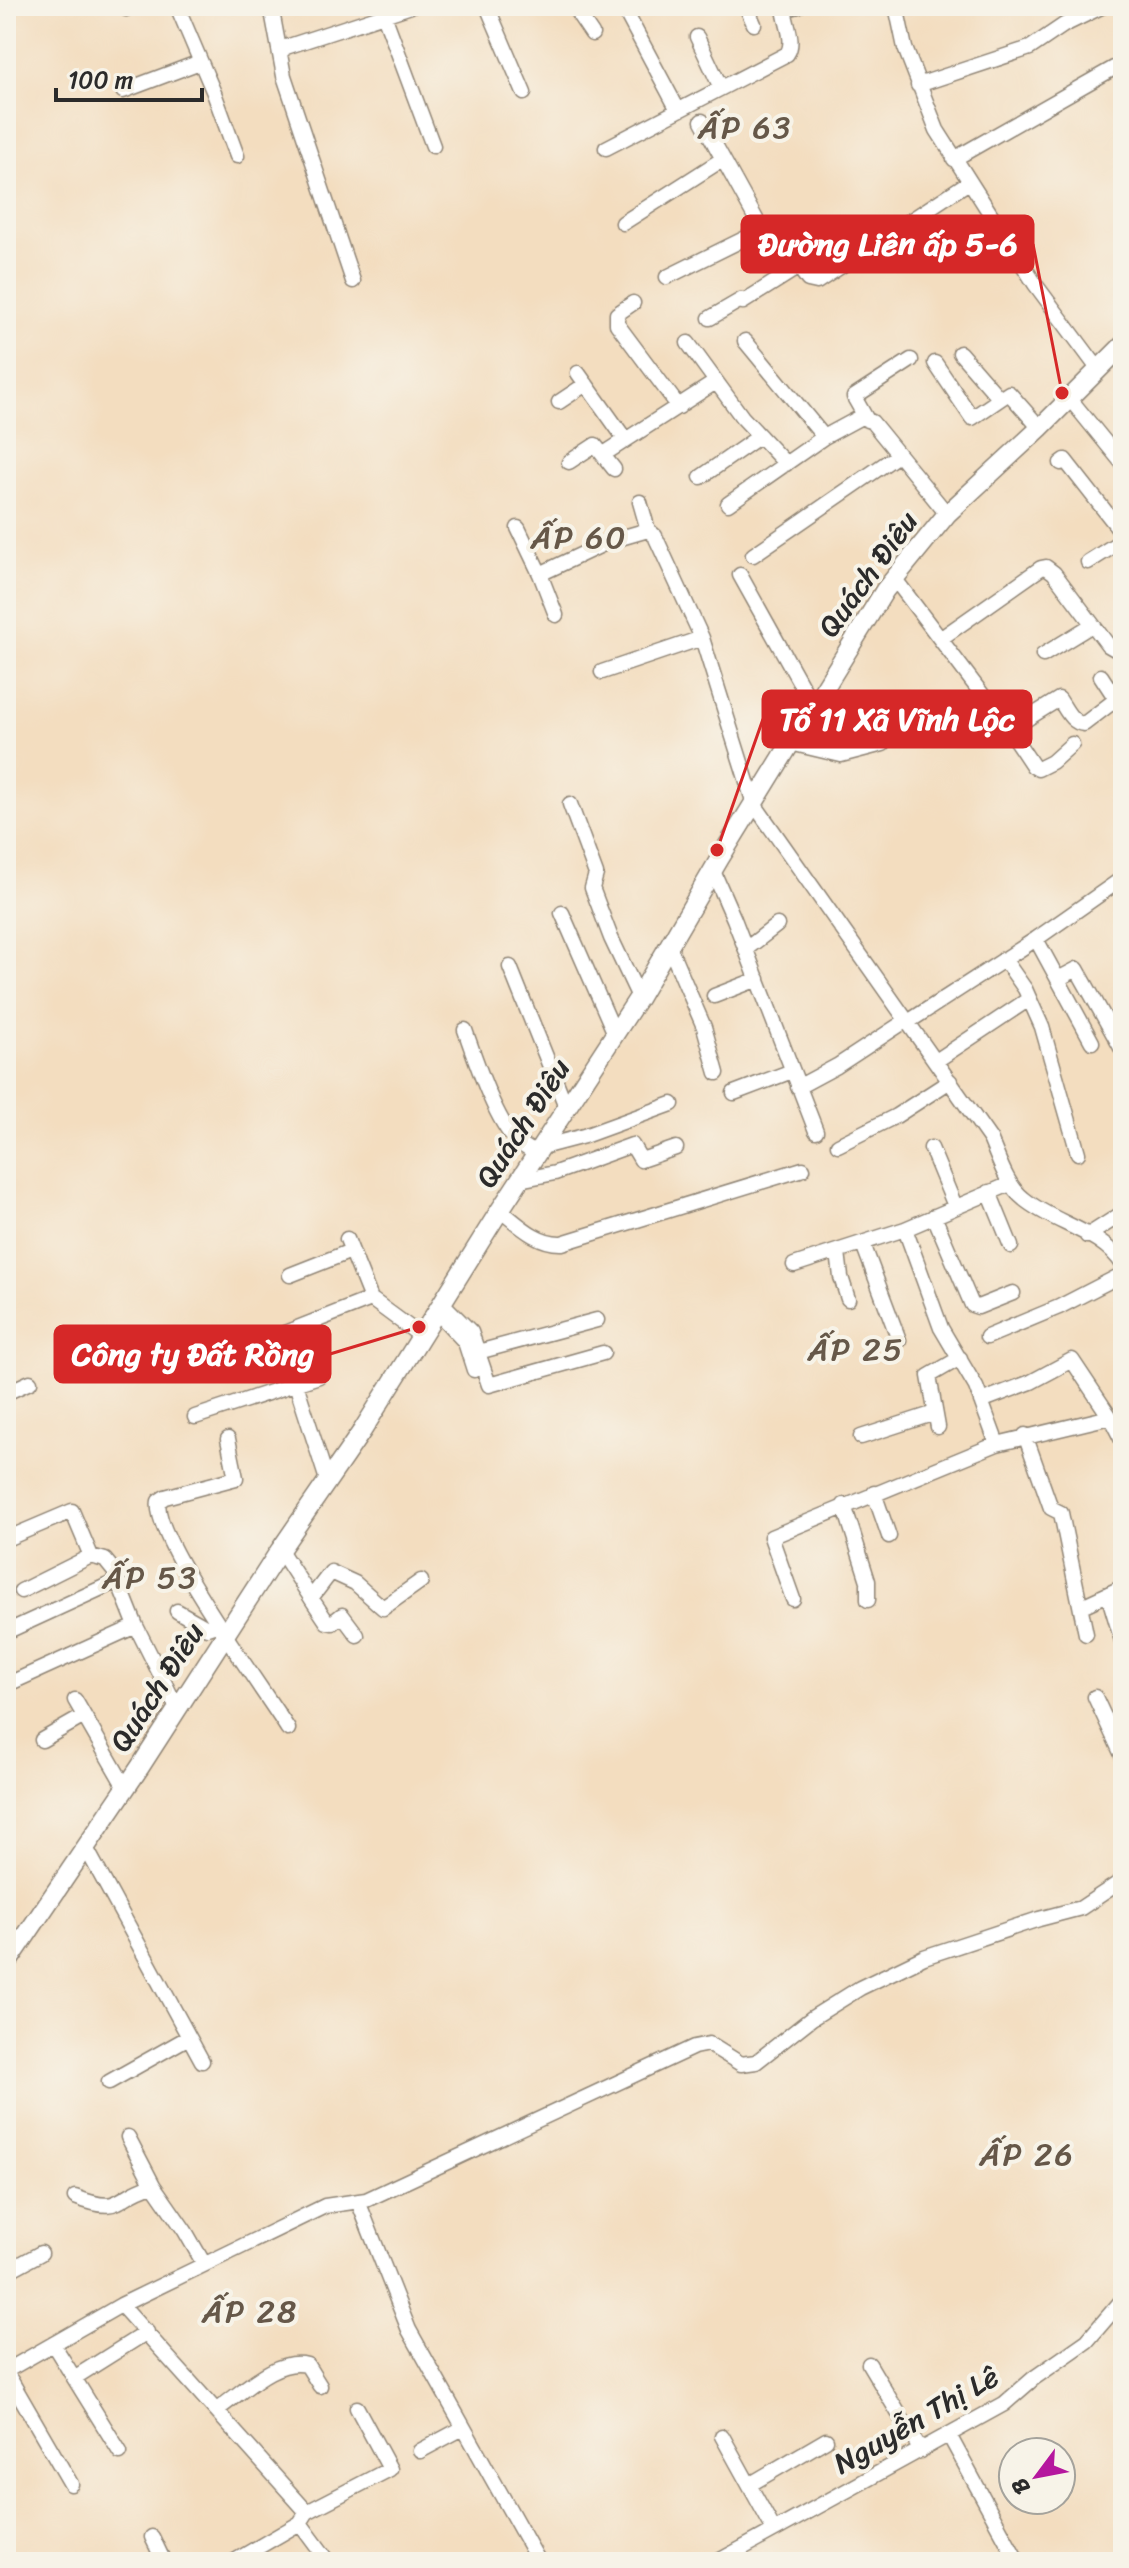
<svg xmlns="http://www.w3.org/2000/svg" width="1129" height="2568" font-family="Sriracha,sans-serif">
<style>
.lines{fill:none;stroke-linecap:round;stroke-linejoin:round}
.minor-casing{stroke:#8f8475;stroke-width:17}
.major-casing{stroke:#8f8475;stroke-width:21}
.minor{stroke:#fff;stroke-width:14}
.major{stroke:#fff;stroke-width:18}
.labels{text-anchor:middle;stroke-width:8;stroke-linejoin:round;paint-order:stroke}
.street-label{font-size:30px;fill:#2b2b2b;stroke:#f7f3e8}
.neighbourhood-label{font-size:32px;letter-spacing:2px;fill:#665849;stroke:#f7f3e8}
.leader{fill:none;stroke:#d62828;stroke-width:3}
.callout-dot{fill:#d62828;stroke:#f7f3e8;stroke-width:3}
.callout{fill:#d62828;stroke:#d62828;stroke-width:3}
.callout-label{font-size:32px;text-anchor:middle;font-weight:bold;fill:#fff}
</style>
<rect width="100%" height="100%" fill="#f7f3e8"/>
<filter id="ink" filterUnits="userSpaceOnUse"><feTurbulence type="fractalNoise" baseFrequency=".0125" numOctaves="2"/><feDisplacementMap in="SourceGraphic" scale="16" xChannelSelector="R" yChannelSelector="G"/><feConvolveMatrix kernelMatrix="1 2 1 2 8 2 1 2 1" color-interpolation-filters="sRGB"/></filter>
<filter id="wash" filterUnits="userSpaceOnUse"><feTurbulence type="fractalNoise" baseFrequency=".006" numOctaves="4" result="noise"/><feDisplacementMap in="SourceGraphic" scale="32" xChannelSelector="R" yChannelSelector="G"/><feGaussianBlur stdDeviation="1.8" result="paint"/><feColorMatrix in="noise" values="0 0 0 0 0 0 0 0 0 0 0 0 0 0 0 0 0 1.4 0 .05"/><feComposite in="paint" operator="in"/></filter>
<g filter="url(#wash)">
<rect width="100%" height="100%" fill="#f3ddbf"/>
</g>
<g filter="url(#ink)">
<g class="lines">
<defs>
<path id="minor" d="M177 6 214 93 237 156
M271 6 284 76 353 281
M487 6 524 93
M573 6 592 34
M746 6 754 24
M896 6 905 48 937 130 1035 284 1099 370
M623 7 678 110
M126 9 132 6
M384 15 433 146
M697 37 721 88
M280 53 286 47 411 6
M918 85 1030 48 1064 25 1103 6
M123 91 200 62
M702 121 762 230
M606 148 787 54C795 43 787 26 785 14L787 9 798 6
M954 159 1114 68
M623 223 723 159
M667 277 770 226 808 280 817 282 969 182
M633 303 617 314V324L679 407
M710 318 741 300 743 302 800 266
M745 341 824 437
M688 343 742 417 786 464
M960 353 1000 399 1009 393 1040 428
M935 363 972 418 1000 399
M578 373 625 439
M1070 399 1123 464
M559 402 586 384
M867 420 854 397 911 360
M604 454 714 383
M569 462 595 445 614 469
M1061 463 1065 460 1123 534
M701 477 760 436
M640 502 648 530
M728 504 824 437 861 417 872 422 947 514
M518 528 540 574 556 615
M753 555 898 455
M1088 562 1123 540
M540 574 610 541 648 530 655 536 702 638 754 804 990 1139C999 1159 1006 1185 1024 1199 1054 1224 1102 1231 1123 1265
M740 575 813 706
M894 578 1009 730 1059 699C1066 709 1071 723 1084 724L1123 694
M940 639 1041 568 1046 567 1054 573 1108 645 1115 649 1123 647
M1043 655 1092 625
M602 672 702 638
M1101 676 1116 699
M1009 730 1033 766 1038 769 1052 762 1072 744
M790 743 841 755 883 744
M570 804 596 874 592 888 611 938 639 997
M713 871 734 919 816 1131
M562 913 615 1034
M1036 939 1092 1042
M669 946 704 1027 717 1073
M746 949 777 925
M1004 959 1025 989 1042 1027 1078 1153
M510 967 567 1109
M1058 979 1077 969 1123 1051
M714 996 758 979
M908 1022 1036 939 1123 878
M465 1030C475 1058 495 1120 516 1140 522 1146 530 1150 537 1154
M936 1061 1029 999
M798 1087 837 1066 907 1020
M734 1093 792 1071
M838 1145 896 1116 950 1081
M542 1147 584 1136 672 1104
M931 1148 955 1206
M519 1180 555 1173 632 1145 641 1160 676 1148
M989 1192 1011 1246
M500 1210C519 1225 537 1244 562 1243L803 1169
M934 1216 972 1305 978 1307 1013 1293
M905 1229 941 1328 976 1387 997 1444
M1087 1236 1123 1213
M347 1239 371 1299 421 1336
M863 1244 899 1340
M838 1252 841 1277 848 1299
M794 1265 905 1229 1010 1184
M290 1275 351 1251
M442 1303 471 1332 489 1385 603 1353
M436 1311 465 1342 474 1370
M987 1337 1059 1307 1123 1274
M478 1352 597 1320
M226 1356 371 1299
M296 1384 327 1480
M6 1393 30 1382
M981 1401 1031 1382 1072 1360 1110 1417 1123 1442
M195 1417 319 1376
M938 1427 929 1376 960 1358
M1025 1435 1051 1508 1061 1513 1086 1634
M861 1437 935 1413
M228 1439 236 1478 165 1497 159 1501C150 1535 265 1692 288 1729
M874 1493 889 1536
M844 1505 868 1581V1600
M6 1539 72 1511 91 1556
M280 1550 311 1598 331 1572 355 1583 383 1608 421 1581
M21 1591 91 1556 105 1560 114 1571 136 1626 177 1708
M1108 1594 1123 1644
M311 1598 327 1622 332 1623 342 1615 357 1635
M793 1599 771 1537 997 1444 1110 1417
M1082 1606 1123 1587
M177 1611 207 1628 219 1624
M6 1632 117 1581
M6 1685 136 1626
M1095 1697 1123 1757
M75 1700 125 1787
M42 1740 84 1716
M85 1846 202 2061
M109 2082 189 2037
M128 2137 153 2185
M75 2197C124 2216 113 2196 153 2185L185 2231 204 2264
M358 2201 409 2330 539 2562
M6 2272 41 2253
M121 2305 307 2512
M53 2344 120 2452
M869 2364 921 2451
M6 2371 121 2305 325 2206 366 2200 694 2047 709 2044 741 2064 756 2062 812 2018 860 1988 924 1957 1039 1919 1081 1908 1123 1880
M6 2372 71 2484
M74 2378 147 2332
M218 2409C242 2393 275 2357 307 2365L320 2386
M949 2435 1018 2562
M722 2436 774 2530
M420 2451 463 2428
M749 2485 826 2440
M300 2523 329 2562
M152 2537 164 2562
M233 2562 300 2523 307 2512 390 2469 357 2408
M717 2562 1004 2404 1034 2378 1087 2341 1123 2299"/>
<path id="major" d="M6 1965 140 1767 280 1550 362 1431 500 1210 639 997 720 858 885 590 947 514 1040 428 1123 345"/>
</defs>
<!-- minor casing -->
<use href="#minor" class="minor-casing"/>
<!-- major casing -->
<use href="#major" class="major-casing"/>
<!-- minor -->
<use href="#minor" class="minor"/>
<!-- major -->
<use href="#major" class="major"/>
</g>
</g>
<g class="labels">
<!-- street labels -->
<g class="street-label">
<text transform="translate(868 574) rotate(-54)" y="10">Quách Điêu</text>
<text transform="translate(523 1123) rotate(-57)" y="10">Quách Điêu</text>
<text transform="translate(157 1687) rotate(-57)" y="10">Quách Điêu</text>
<text transform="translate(916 2420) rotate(-30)" y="10">Nguyễn Thị Lê</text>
</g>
<!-- neighbourhood labels -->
<g class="neighbourhood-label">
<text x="745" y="138">ẤP 63</text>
<text x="579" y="548">ẤP 60</text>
<text x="856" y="1360">ẤP 25</text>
<text x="150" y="1588">ẤP 53</text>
<text x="1027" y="2165">ẤP 26</text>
<text x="250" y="2322">ẤP 28</text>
</g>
</g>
<!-- callouts -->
<path class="leader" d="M1062 393L1033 244M717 850L763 719M419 1327L330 1354"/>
<g class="callout-dot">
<circle cx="1062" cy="393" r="8"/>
<circle cx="717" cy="850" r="8"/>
<circle cx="419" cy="1327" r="8"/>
</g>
<g class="callout">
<rect x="742" y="216" width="291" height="56" rx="8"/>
<rect x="763" y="691" width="268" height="56" rx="8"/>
<rect x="55" y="1326" width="275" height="56" rx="8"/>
</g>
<g class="callout-label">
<text x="888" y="255">Đường Liên ấp 5-6</text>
<text x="897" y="730">Tổ 11 Xã Vĩnh Lộc</text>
<text x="193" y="1365">Công ty Đất Rồng</text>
</g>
<!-- margin -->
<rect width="1129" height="2568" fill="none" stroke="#f7f3e8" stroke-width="32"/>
<!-- north arrow -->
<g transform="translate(1037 2476) rotate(238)"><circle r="38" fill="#f7f3e8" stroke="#a5a39c" stroke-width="2"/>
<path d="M0-6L14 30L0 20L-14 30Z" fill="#b5179e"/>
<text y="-12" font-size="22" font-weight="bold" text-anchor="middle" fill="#2b2b2b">B</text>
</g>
<!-- scale -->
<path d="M56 88v12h146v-12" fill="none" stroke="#2b2b2b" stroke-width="4"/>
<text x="68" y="88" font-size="24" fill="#2b2b2b" stroke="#f7f3e8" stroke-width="6" paint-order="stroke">100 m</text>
</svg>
